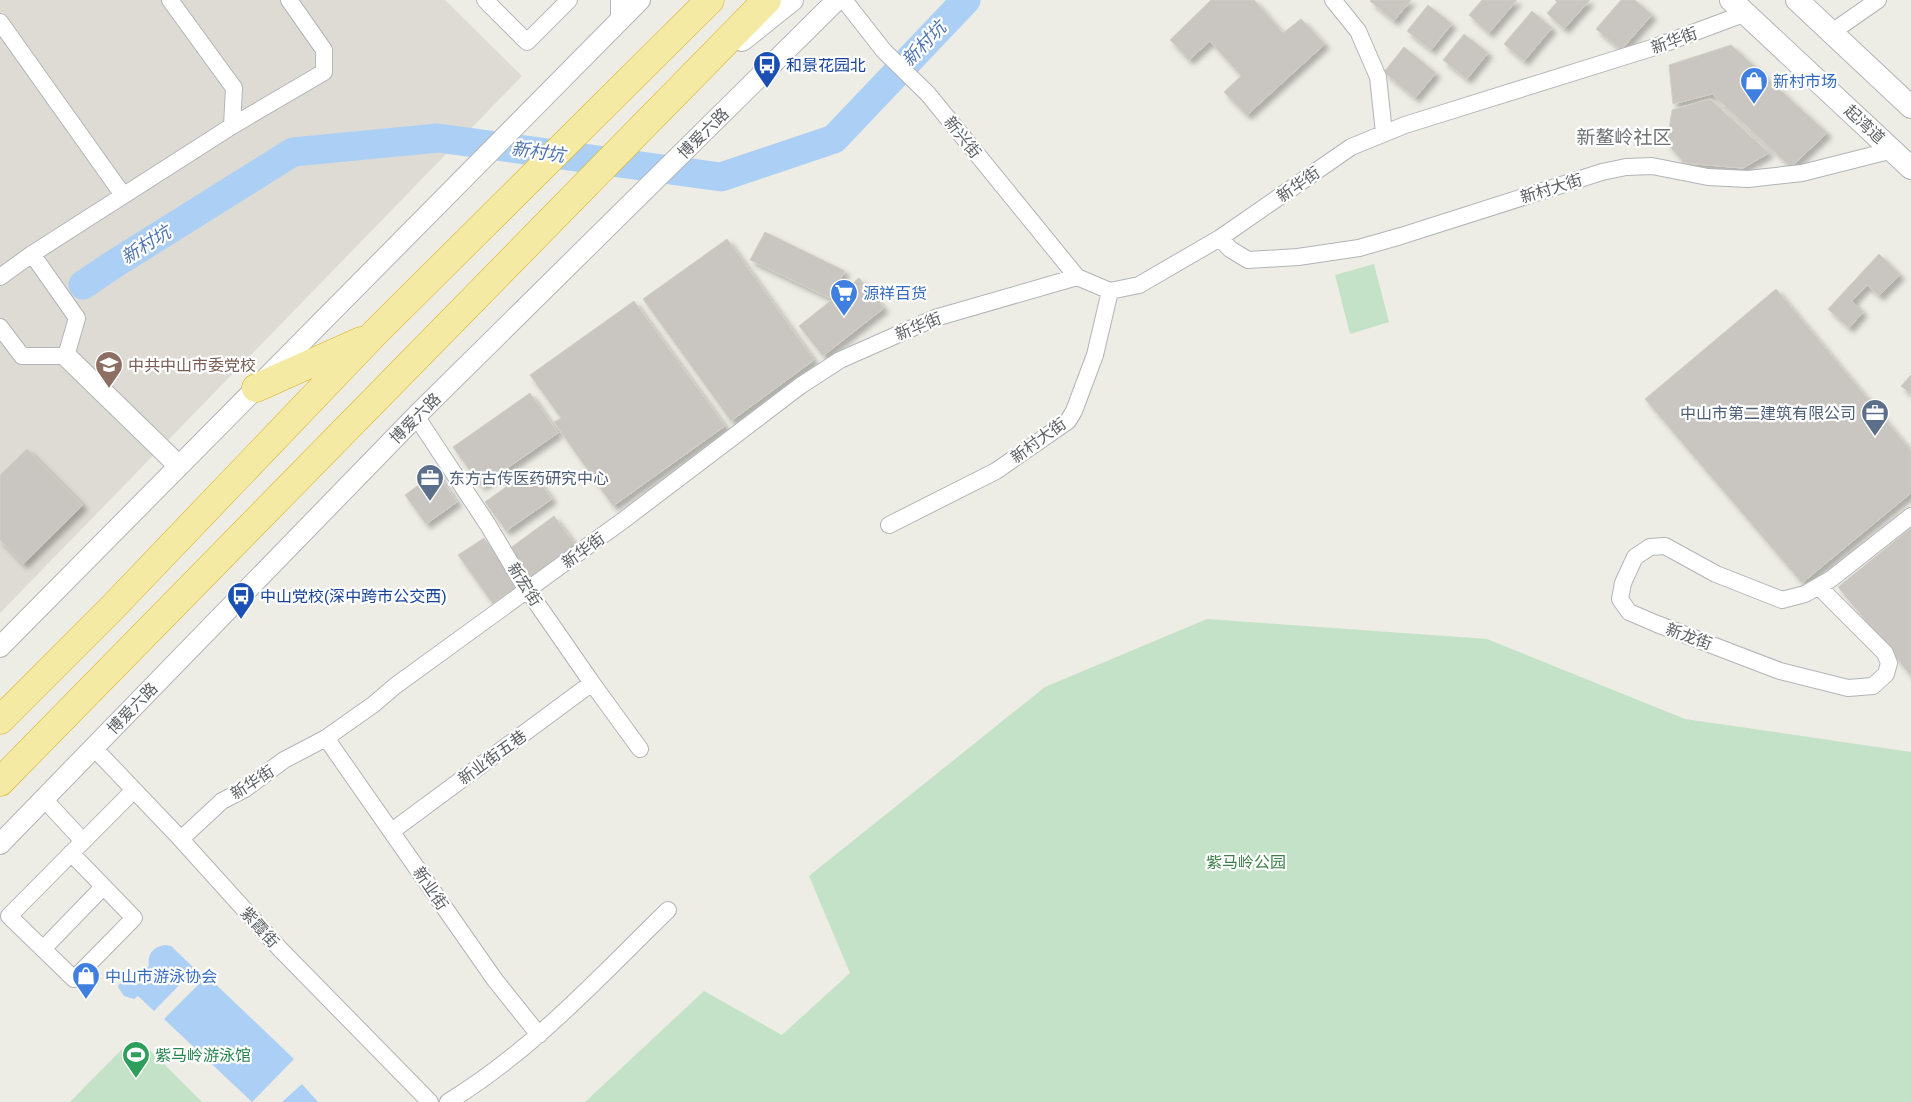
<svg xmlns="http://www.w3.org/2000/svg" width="1911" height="1102" font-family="Helvetica,'Noto Sans SC',sans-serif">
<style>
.education{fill:#dddbd3}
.green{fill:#c4e2c7}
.water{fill:#accff6}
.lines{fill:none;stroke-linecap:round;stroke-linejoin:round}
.river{stroke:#accff6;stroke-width:29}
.building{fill:#c9c6c1;stroke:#d1cec4;filter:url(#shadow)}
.minor-casing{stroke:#b2b4b8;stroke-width:18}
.tertiary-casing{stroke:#b2b4b8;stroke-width:22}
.secondary-casing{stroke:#b3b6ba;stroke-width:24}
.trunk-casing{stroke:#dab018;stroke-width:29}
.minor{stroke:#fff;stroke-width:16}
.tertiary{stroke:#fff;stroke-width:20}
.secondary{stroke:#fff;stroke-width:22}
.trunk{stroke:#f4eaa4;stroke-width:28}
.labels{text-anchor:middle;stroke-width:4.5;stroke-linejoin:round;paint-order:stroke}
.street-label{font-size:16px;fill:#5c5f63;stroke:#fff}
.transit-label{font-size:16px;fill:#164399;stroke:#fff;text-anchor:start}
.shop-label{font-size:16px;fill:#366cbe;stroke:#fff;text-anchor:start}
.education-label{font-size:16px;fill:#785e54;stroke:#fff;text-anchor:start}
.service-label{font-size:16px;fill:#4e5e75;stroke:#fff;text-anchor:end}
.park-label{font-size:16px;fill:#3e8148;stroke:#fff}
.leisure-label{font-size:16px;fill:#27864d;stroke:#fff;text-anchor:start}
.water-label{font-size:18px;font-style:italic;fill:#4e74af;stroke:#fff}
.quarter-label{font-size:19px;fill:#6e7175;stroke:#fff}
</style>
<defs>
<filter id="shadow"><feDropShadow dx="4.5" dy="4.5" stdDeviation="2.5" flood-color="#0004"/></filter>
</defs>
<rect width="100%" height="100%" fill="#edece5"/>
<!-- education -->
<path class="education" d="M0 0H445L522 76 0 613Z"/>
<!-- green -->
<path class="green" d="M1374 264 1389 322 1350 334 1335 275Z
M1207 619 1487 639 1685 719 1911 752V1102H585L704 991 782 1035 850 973 809 876 1045 687Z
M126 1045 137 1056 147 1047 202 1102H70Z"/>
<!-- water -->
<path class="water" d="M165 945 171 946 195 969 154 1011 138 996 134 999 124 996 118 987C121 979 128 977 136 979L149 966C147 954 153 947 165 945Z
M207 976 294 1059 252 1102 164 1019Z
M302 1084 318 1102H282Z"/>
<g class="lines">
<!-- river -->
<path class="river" d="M83 285 114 264 293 152 438 138 721 177 834 139 966 0"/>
</g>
<!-- building -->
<path class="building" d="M1211 0H1254L1283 33 1301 19 1325 44 1247 115 1224 92 1241 76 1210 41 1189 60 1170 40Z
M1371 0H1411L1394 21 1370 1Z
M1482 0H1517L1489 33 1469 15Z
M1555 0H1590L1564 29 1547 13 1557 2Z
M1621 0H1635L1652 15 1621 50 1596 29Z
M1428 5 1452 24 1431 50 1407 31Z
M1532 11 1552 28 1524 61 1504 44Z
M1464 34 1488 53 1467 79 1443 60Z
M1731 45 1827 133 1791 167 1712 94 1673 104 1669 65Z
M1404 47 1436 73 1415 98 1384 72Z
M1710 99 1769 153 1743 168 1684 163 1667 143 1672 110Z
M765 232 845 271 830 298 750 260Z
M727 239 814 360 731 421 643 299Z
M1879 254 1900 275 1879 296 1867 285 1852 301 1863 312 1849 328 1828 309Z
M859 278 884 308 823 356 799 326Z
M1776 289 1911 451V493L1802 583 1645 399Z
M634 301 725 426 613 506 554 422 561 418 530 375Z
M1911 375V394L1901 386Z
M530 393 558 433 481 486 453 447Z
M27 449 83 505 23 564 0 540V475Z
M530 470 552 499 506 531 485 502Z
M436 472 457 502 426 524 405 495Z
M554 516 576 546 531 578 509 549Z
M1911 528V676L1838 587Z
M484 538 518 585 493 604 458 555Z"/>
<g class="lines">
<defs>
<path id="minor" d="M485 0 527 42 569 0
M844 0 884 51 928 94 1077 277
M1333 0 1358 31 1378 77 1384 133
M619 21V0
M0 22 123 195
M1832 32 1878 0
M232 126 324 72V50L289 0
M1220 238 1230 249 1248 260 1298 257 1359 248 1401 236 1602 172 1626 167 1652 166 1708 177 1748 179 1802 173 1893 150
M0 277 32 254
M0 327 22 356H66L77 318 32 254 232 126 234 88 170 0
M416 416 488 525 522 582 592 683 640 749
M889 525 996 471 1068 421 1074 411 1095 355 1110 291
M1819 587 1885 653 1889 663 1886 674 1873 686 1848 688 1780 671 1657 624 1629 612 1620 599 1623 583 1635 557 1650 547 1665 546 1716 574 1782 600 1805 594 1831 579 1911 516
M326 738 495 980 539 1035
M94 748 177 835 280 949 430 1102
M44 799 83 841
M392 831 592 683
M181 839 222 801 245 789 284 760 326 738 374 704 395 686 625 519 800 386 840 360 935 318 1077 277 1110 291 1139 285 1220 238 1351 147 1405 125 1655 47 1746 13
M71 853 134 918 74 979 9 916 134 790
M43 949 103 887
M448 1102C533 1050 597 979 668 910"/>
<path id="tertiary" d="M66 356 179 466
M0 647 640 0
M0 844 419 413 837 0"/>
<path id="secondary" d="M1731 0 1911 168
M1797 0 1911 107
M742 40 792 0"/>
<path id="trunk" d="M256 388 361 341
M0 720 112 608 373 335 710 0
M0 782 767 0"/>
</defs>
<!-- minor casing -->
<use href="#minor" class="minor-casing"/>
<!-- tertiary casing -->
<use href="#tertiary" class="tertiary-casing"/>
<!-- secondary casing -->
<use href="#secondary" class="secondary-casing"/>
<!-- trunk casing -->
<use href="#trunk" class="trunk-casing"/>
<!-- minor -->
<use href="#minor" class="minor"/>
<!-- tertiary -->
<use href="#tertiary" class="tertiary"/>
<!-- secondary -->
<use href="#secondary" class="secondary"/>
<!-- trunk -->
<use href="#trunk" class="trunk"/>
</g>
<!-- icons -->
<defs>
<symbol id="bus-pin" viewBox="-11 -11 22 30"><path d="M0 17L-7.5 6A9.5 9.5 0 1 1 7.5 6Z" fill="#1a4fb4" stroke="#fff"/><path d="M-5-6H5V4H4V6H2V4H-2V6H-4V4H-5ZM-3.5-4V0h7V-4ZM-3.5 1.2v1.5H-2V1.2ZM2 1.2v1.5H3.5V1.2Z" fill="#fff"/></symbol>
<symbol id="shop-pin" viewBox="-11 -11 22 30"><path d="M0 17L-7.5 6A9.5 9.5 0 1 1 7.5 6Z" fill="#3f7fe0" stroke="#fff"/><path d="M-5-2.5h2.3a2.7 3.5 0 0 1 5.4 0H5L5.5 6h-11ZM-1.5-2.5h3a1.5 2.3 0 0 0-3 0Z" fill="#fff"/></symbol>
<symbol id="supermarket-pin" viewBox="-11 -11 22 30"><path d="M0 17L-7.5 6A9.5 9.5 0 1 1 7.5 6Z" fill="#3f7fe0" stroke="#fff"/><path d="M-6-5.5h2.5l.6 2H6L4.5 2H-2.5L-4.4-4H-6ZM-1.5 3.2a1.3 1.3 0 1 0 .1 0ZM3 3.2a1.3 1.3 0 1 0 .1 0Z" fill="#fff"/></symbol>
<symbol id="school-pin" viewBox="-11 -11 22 30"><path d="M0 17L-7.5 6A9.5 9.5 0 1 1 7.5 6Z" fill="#8d6e63" stroke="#fff"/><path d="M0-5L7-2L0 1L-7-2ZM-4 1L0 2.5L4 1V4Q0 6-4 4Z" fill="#fff"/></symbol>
<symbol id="office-pin" viewBox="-11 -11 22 30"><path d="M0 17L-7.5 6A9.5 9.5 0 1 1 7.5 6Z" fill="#5c6f8a" stroke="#fff"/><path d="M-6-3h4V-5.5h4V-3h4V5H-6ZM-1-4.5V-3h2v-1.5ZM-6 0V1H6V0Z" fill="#fff"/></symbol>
<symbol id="stadium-pin" viewBox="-11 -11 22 30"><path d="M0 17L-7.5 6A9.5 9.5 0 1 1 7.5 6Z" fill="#2e9e5b" stroke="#fff"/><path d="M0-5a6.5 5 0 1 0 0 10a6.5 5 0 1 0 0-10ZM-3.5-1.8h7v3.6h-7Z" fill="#fff"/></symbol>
</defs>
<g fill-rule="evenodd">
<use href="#bus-pin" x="751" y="49" width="32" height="43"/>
<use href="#shop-pin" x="1738" y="65" width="32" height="43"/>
<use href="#supermarket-pin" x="828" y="277" width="32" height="43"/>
<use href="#school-pin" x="93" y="349" width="32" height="43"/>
<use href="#office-pin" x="1859" y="397" width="32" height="43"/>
<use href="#office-pin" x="414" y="462" width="32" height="43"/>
<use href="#bus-pin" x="225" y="580" width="32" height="43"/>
<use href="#shop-pin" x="70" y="960" width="32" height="43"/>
<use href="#stadium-pin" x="120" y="1039" width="32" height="43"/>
</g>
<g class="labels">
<!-- street labels -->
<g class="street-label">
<text transform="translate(1674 40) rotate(-20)" y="6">新华街</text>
<text transform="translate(1865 124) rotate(43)" y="6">起湾道</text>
<text transform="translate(703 133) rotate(-45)" y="6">博爱六路</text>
<text transform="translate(963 137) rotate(51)" y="6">新兴街</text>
<text transform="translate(1298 184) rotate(-35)" y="6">新华街</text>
<text transform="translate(1551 188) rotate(-17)" y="6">新村大街</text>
<text transform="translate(918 326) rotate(-22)" y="6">新华街</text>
<text transform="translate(415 418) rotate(-45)" y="6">博爱六路</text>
<text transform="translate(1038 440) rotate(-36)" y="6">新村大街</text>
<text transform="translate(583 550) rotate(-36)" y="6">新华街</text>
<text transform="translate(525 584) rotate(57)" y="6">新宏街</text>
<text transform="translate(1689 636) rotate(20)" y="6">新龙街</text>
<text transform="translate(132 708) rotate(-46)" y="6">博爱六路</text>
<text transform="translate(492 757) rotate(-36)" y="6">新业街五巷</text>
<text transform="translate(252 782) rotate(-33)" y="6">新华街</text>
<text transform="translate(431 888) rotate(56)" y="6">新业街</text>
<text transform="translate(260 927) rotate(48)" y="6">紫霞街</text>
</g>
<!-- transit labels -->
<g class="transit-label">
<text x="786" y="71">和景花园北</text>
<text x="260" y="602">中山党校(深中跨市公交西)</text>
</g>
<!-- shop labels -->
<g class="shop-label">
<text x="1773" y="87">新村市场</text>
<text x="863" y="299">源祥百货</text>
<text x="105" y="982">中山市游泳协会</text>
</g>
<!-- education labels -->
<g class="education-label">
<text x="128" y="371">中共中山市委党校</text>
</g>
<!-- service labels -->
<g class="service-label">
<text x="1856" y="419">中山市第二建筑有限公司</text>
<text x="449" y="484" text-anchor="start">东方古传医药研究中心</text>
</g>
<!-- park labels -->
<g class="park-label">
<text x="1246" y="868">紫马岭公园</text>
</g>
<!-- leisure labels -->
<g class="leisure-label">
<text x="155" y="1061">紫马岭游泳馆</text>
</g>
<!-- water labels -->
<g class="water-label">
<text transform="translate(924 44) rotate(-46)" y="6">新村坑</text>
<text transform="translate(538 152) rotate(8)" y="6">新村坑</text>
<text transform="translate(146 245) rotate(-32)" y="6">新村坑</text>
</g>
<!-- quarter labels -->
<g class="quarter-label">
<text x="1624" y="144">新鳌岭社区</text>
</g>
</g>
</svg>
